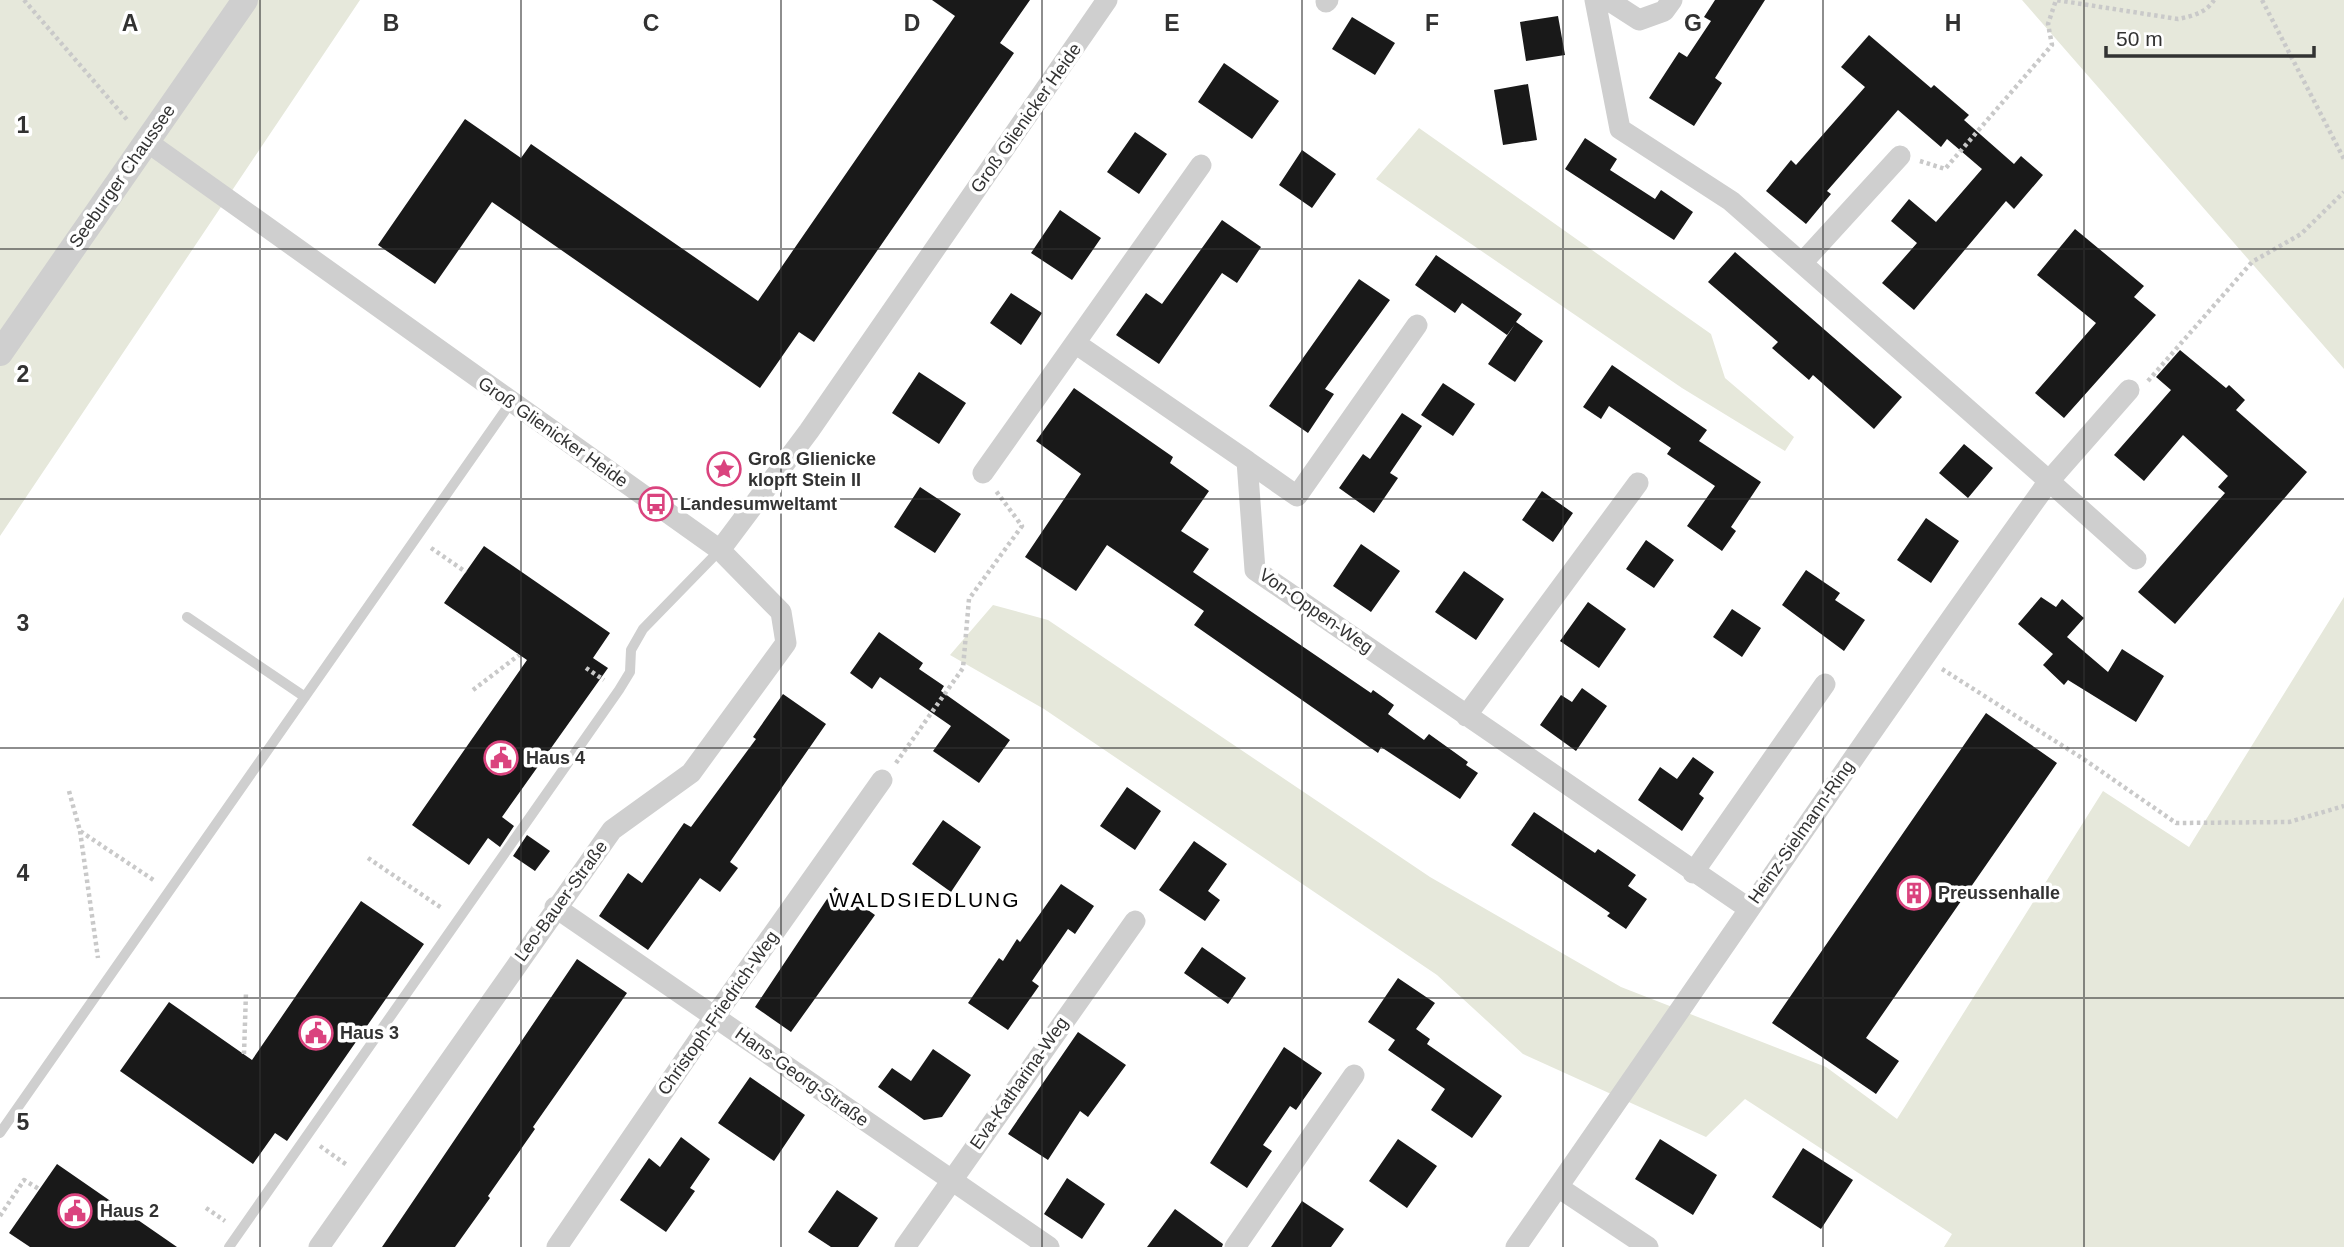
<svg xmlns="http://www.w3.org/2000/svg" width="2344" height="1247" font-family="Arial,sans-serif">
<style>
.green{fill:#e6e8db}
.building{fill:#191919}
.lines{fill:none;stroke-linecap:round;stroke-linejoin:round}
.path{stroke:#c9c9c9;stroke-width:4.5;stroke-dasharray:3.5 3.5;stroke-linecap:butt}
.service{stroke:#cfcfcf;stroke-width:10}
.minor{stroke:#cfcfcf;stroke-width:21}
.tertiary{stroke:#cfcfcf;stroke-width:26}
.grid{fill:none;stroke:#323232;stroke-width:2;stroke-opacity:0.55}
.labels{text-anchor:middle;stroke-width:7;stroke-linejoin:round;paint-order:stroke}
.street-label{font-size:18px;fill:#323232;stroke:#fff}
.poi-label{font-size:18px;font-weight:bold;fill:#323232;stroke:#fff;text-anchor:start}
.quarter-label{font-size:21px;letter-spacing:2px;fill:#000;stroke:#fff}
.grid-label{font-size:23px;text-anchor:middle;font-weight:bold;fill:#323232;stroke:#fff;stroke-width:7;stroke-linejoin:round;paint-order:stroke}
</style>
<rect width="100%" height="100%" fill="#fff"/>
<!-- green -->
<path class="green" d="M0 0H360L0 536Z
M2022 0H2344V369Z
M1419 128 1711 334 1725 378 1794 437 1785 451 1682 388 1376 179Z
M2344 597V1247H1944L1952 1234 1745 1099 1706 1137 1523 1054 1437 975 1044 709 950 655 993 605 1048 620 1430 877 1621 987 1826 1067 1897 1119 2103 791 2189 847Z"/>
<!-- building -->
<path class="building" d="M932 0H1030L1000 43 1014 53 814 342 799 332 760 388 492 202 435 284 378 245 465 119 521 158 531 144 758 301 955 16Z
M1715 0H1765L1715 78 1722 83 1694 126 1649 98 1679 52 1687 57 1711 21 1704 17Z
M1558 16 1565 55 1526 61 1520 22Z
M1352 17 1395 43 1375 75 1332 49Z
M1869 35 1931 88 1934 85 1969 115 1964 120 2014 164 2021 156 2043 175 2014 209 2006 201 1914 310 1882 283 1917 243 1891 221 1909 199 1936 222 1982 169 1947 139 1941 147 1898 110 1827 191 1831 194 1806 224 1766 191 1791 160 1796 165 1865 87 1841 67Z
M1224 63 1279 101 1252 139 1198 102Z
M1528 84 1537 140 1503 145 1494 90Z
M1135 132 1167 154 1139 194 1107 172Z
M1585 138 1617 159 1610 170 1655 199 1661 190 1693 212 1674 240 1565 169Z
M1302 150 1336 174 1312 208 1279 185Z
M1060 210 1101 238 1072 280 1031 253Z
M1222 220 1261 247 1237 283 1222 273 1159 364 1116 335 1146 293 1162 304Z
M2075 229 2144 286 2134 297 2156 315 2064 418 2035 393 2096 323 2037 275Z
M1735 252 1902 397 1874 429 1813 375 1809 380 1772 348 1778 342 1708 282Z
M1436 255 1522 314 1516 322 1543 341 1515 382 1488 364 1515 324 1507 335 1462 303 1455 313 1415 285Z
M1359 279 1390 300 1325 389 1334 394 1308 433 1269 406Z
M1011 293 1042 313 1021 345 990 323Z
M2180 350 2226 388 2229 385 2245 400 2236 410 2307 472 2175 624 2138 592 2225 493 2218 487 2228 476 2183 435 2144 481 2114 455 2171 390 2156 377Z
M1612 365 1707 430 1699 441 1761 482 1731 527 1736 531 1722 551 1687 526 1715 486 1667 454 1671 448 1609 406 1601 419 1583 407Z
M919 372 966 403 939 444 892 413Z
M1443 383 1475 404 1453 436 1421 415Z
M1074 388 1173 457 1170 463 1209 491 1181 531 1209 549 1193 572 1371 693 1373 690 1394 705 1388 714 1424 740 1429 734 1468 762 1466 765 1478 773 1460 799 1381 747 1378 753 1194 625 1204 611 1107 545 1076 591 1025 557 1081 474 1036 441Z
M1402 413 1422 426 1390 473 1398 478 1374 513 1339 488 1363 454 1370 459Z
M1964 444 1993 468 1968 498 1939 473Z
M920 487 961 514 935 553 894 527Z
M1542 491 1573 513 1553 542 1522 520Z
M1926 518 1959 541 1931 583 1897 560Z
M1646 540 1674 560 1654 588 1626 569Z
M1361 544 1400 571 1371 612 1333 586Z
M484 546 610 633 593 658 608 668 502 817 514 826 500 847 488 838 469 865 412 825 527 660 444 603Z
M1806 570 1840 593 1835 600 1865 620 1844 651 1782 605Z
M1464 571 1504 599 1476 640 1435 612Z
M2041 597 2056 607 2062 599 2084 618 2067 637 2108 672 2122 649 2164 676 2136 722 2068 680 2064 685 2043 665 2053 654 2018 624Z
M1588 602 1626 629 1599 668 1560 641Z
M1732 609 1761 628 1742 657 1713 637Z
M879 632 923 663 919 669 944 686 941 691 1010 740 979 783 933 751 951 726 880 677 872 689 850 673Z
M1582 688 1607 706 1576 751 1540 725 1561 695 1572 702Z
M783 694 826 724 730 862 738 868 720 892 700 878 648 950 599 916 628 873 642 883 684 823 691 827 756 739 753 737Z
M1986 713 2057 763 1866 1038 1899 1061 1876 1094 1772 1023Z
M1693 757 1714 772 1699 794 1704 798 1682 831 1638 800 1660 767 1677 779Z
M1127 787 1161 811 1135 850 1100 826Z
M1534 812 1595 853 1598 849 1636 875 1628 886 1647 899 1626 929 1607 916 1610 913 1511 845Z
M943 820 981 847 951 892 912 864Z
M527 835 550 851 535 871 513 856Z
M1194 841 1227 864 1208 891 1220 900 1205 921 1159 890Z
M1061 884 1094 906 1075 934 1068 929 1032 981 1039 986 1008 1030 968 1003 999 958 1003 961 1017 939 1020 942Z
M835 887 875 915 791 1032 755 1007Z
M361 901 424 944 287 1141 275 1133 253 1164 120 1071 169 1002 252 1060Z
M1202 947 1246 978 1228 1004 1184 973Z
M577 959 627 993 533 1127 535 1129 488 1196 490 1198 455 1247H382Z
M1398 978 1435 1003 1416 1029 1430 1039 1427 1044 1502 1096 1472 1138 1431 1110 1445 1089 1388 1050 1395 1040 1368 1022Z
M1078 1032 1126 1065 1088 1117 1080 1111 1048 1160 1008 1134Z
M1284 1047 1322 1073 1296 1110 1290 1106 1263 1145 1272 1151 1247 1188 1210 1163Z
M933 1049 971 1075 942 1117 924 1120 878 1087 892 1068 911 1081Z
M750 1077 805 1115 774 1161 718 1123Z
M681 1137 710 1159 690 1188 695 1191 666 1232 620 1200 649 1158 660 1167Z
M1398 1139 1437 1166 1407 1208 1369 1181Z
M1660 1139 1717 1175 1693 1215 1635 1179Z
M1803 1148 1853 1180 1821 1229 1772 1197Z
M57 1164 177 1247H30L9 1233Z
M1067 1178 1105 1204 1082 1239 1044 1214Z
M837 1190 878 1218 858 1247H831L808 1232Z
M1302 1201 1344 1229 1331 1247H1271Z
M1175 1209 1223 1244 1222 1247H1147Z"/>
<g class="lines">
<!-- path -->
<path class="path" d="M24 0 129 122
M2262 0 2344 159
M1920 161 1945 169 2052 45 2048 24 2056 0 2178 19C2192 16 2206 13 2214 0
M2148 381 2252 262 2301 234 2344 192
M431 548 466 572
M586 668 604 680
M1942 669 2085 760 2176 823 2289 822 2344 806
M473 690 519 655
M896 763 963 668 969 599 1022 526 996 491
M69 791 80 831 155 881
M80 831 98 958
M368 858 443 909
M244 1054 246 992
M320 1146 347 1165
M206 1208 225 1221
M0 1216 24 1180 39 1189"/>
<!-- service -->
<path class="service" d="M187 617 305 697
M0 1133 511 402
M229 1247 619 690 630 672 631 650 643 629 720 550"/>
<!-- minor -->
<path class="minor" d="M1608 0 1639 20 1664 11 1672 0
M1326 2 1328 0
M146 141 720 550 781 612 786 643 691 773 612 830 319 1247
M1802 263 1900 156
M1075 343 1247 461 1255 570 1748 908
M2129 390 2049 481 2136 559
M1247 461 1297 496 1417 325
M983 473 1201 165
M720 550 809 431 1107 0
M1466 716 1638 483
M1693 873 1825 684
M555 907 1049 1247
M1558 1187 1648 1247
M557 1247 715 1016 882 780
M905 1247 1135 921
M1235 1247 1354 1075
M1516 1247C1694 992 1867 734 2049 481L1731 201 1620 129 1595 0"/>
<!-- tertiary -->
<path class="tertiary" d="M0 353 245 0"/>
</g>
<!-- grid -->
<path class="grid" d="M260 0V1247M521 0V1247M781 0V1247M1042 0V1247M1302 0V1247M1563 0V1247M1823 0V1247M2084 0V1247M0 249H2344M0 499H2344M0 748H2344M0 998H2344"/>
<!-- icons -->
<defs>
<symbol id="sight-ring" viewBox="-11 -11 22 22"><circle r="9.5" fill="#fff" stroke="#da437e" stroke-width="1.5"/><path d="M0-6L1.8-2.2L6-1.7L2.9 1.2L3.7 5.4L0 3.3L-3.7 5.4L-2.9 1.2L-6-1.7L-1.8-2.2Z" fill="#da437e"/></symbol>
<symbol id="bus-ring" viewBox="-11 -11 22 22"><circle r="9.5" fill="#fff" stroke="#da437e" stroke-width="1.5"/><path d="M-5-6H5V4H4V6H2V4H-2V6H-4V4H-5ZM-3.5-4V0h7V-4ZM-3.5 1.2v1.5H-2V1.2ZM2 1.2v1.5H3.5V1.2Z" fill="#da437e"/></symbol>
<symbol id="civic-ring" viewBox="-11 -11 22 22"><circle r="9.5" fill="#fff" stroke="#da437e" stroke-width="1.5"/><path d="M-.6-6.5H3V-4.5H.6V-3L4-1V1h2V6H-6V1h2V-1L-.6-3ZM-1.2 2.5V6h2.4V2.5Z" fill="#da437e"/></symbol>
<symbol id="building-ring" viewBox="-11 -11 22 22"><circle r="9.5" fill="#fff" stroke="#da437e" stroke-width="1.5"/><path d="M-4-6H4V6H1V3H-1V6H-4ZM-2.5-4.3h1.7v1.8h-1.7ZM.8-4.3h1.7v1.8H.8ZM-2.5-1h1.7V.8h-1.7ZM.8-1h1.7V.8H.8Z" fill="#da437e"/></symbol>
</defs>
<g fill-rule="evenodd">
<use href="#sight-ring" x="705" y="450" width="38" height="38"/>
<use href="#bus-ring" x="637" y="485" width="38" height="38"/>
<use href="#civic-ring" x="482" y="739" width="38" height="38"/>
<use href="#building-ring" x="1895" y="874" width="38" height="38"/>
<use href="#civic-ring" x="297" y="1014" width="38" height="38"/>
<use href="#civic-ring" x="56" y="1192" width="38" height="38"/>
</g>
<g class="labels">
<!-- street labels -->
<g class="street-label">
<text transform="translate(1026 118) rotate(-55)" y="6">Groß Glienicker Heide</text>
<text transform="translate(122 176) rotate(-55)" y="6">Seeburger Chaussee</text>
<text transform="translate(553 432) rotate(35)" y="6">Groß Glienicker Heide</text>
<text transform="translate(1316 611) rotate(35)" y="6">Von-Oppen-Weg</text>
<text transform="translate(1801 832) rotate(-55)" y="6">Heinz-Sielmann-Ring</text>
<text transform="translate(561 901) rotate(-54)" y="6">Leo-Bauer-Straße</text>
<text transform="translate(718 1013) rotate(-55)" y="6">Christoph-Friedrich-Weg</text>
<text transform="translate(802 1077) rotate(35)" y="6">Hans-Georg-Straße</text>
<text transform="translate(1019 1083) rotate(-55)" y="6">Eva-Katharina-Weg</text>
</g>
<!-- poi labels -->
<g class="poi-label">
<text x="748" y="465">Groß Glienicke<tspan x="748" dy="21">klopft Stein II</tspan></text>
<text x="680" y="510">Landesumweltamt</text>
<text x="526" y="764">Haus 4</text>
<text x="1938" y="899">Preussenhalle</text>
<text x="340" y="1039">Haus 3</text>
<text x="100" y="1217">Haus 2</text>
</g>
<!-- quarter labels -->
<g class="quarter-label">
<text x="925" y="907">WALDSIEDLUNG</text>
</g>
</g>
<g class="grid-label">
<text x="130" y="31">A</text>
<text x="391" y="31">B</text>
<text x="651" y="31">C</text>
<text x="912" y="31">D</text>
<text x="1172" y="31">E</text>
<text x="1432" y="31">F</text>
<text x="1693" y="31">G</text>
<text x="1953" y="31">H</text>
<text x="23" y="133">1</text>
<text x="23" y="382">2</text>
<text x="23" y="631">3</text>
<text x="23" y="881">4</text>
<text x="23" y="1130">5</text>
</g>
<!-- scale -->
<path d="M2106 46v10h208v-10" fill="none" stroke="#323232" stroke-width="3.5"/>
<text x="2116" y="46" font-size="21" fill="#323232" stroke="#ffffff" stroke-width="5" paint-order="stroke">50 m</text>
</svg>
